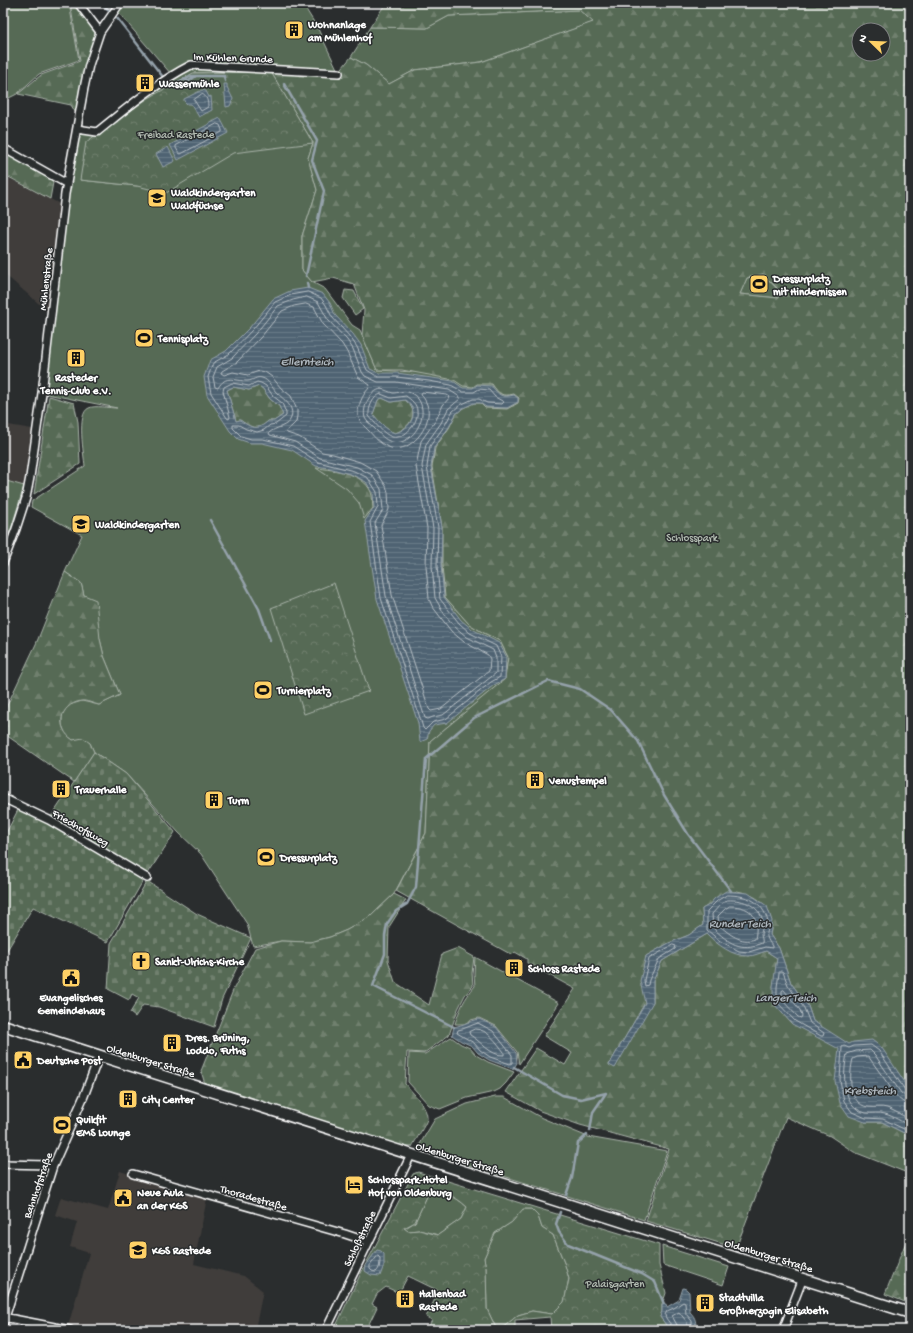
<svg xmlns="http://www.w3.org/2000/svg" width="913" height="1333" font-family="'Gochi Hand',sans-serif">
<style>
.built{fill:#3f3c3a}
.grass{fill:#566a55;stroke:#aab4aa}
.forest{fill:url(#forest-firs);stroke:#aab4aa;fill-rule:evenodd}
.cemetery{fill:url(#cemetery-stones);stroke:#aab4aa}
.park{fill:url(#park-crowns);stroke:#aab4aa;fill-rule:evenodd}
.water{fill:url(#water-rules);stroke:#95a2ab;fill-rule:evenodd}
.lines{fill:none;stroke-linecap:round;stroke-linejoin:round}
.shore{stroke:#b9c1c7;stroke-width:1}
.stream{stroke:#95a2ab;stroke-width:2.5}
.street-casing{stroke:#fff;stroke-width:10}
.secondary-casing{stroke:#fff;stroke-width:13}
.street{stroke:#2a2d2e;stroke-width:7}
.secondary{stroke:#2a2d2e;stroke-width:10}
.labels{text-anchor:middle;stroke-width:3;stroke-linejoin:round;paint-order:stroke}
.poi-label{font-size:11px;font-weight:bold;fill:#fff;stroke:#2a2d2e;text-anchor:start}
.street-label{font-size:11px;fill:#fff;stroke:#2a2d2e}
.park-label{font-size:11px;fill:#b3bcb2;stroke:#2a2d2e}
.water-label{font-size:12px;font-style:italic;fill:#b0b9c0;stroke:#2a2d2e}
</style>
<defs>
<pattern id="forest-firs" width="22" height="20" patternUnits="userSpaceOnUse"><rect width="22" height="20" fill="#566a55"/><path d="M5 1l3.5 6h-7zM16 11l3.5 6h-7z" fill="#6f806e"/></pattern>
<pattern id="cemetery-stones" width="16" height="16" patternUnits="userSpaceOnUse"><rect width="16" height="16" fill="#566a55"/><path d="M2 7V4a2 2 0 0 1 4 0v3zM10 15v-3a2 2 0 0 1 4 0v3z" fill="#6f806e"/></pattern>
<pattern id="park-crowns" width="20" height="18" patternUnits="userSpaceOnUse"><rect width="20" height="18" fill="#566a55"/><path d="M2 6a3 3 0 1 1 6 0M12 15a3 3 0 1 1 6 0" fill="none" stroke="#6f806e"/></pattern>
<pattern id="water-rules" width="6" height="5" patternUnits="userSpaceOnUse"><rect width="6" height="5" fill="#4f6473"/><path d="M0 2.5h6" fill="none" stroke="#697b88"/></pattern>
</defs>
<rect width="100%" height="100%" fill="#2a2d2e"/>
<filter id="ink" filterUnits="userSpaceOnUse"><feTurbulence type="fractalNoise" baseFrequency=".025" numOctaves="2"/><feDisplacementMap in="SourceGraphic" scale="8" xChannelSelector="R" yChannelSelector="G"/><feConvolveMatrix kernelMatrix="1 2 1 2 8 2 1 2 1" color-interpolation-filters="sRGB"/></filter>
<g filter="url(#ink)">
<!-- built -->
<path class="built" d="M3 175 64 206 52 315 3 273Z
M3 424 32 429 24 486 3 480Z
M120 1171 207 1198 194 1264 244 1276 263 1291 255 1330H92L68 1326 89 1253 70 1247 77 1222 55 1215 61 1197 108 1210Z"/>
<!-- grass -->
<path class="grass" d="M3 3H69L79 60 39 74 17 94 3 101Z
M121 3H302L317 27 339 73 271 69 193 73 80 180 137 186 235 133 313 143 308 158 317 190 302 236V270L312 282 325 289 352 325 360 330 377 370 451 374 492 384 499 393 506 396 514 394 519 398 518 403 507 409 485 408 480 403H474L456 414 449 428 434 448 432 467 442 527V566L445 597 469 624 484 633 500 641 508 657 505 679 430 741 426 833 394 894 371 916 347 930 330 937 310 942 281 941 253 946 247 924 201 854 178 832 126 774 94 752 90 743 73 740 66 735 62 725V714L69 705 82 701 99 705 120 695 104 656 100 639 84 595 81 583 65 572 82 535 31 507 32 501 85 466C84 455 76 413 89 408 95 405 110 408 117 408L42 393 66 194 78 131 96 134 171 74 117 11Z
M579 10 594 22 481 62 415 70 389 84 366 65 351 57 370 27 427 28 449 16Z
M763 274 779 291 778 298 740 294 747 278Z
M3 480 24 486 12 526 3 549Z
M475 957 559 1003 519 1064 517 1052 496 1026 479 1018 471 1020 464 1024H455C460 1008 464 999 475 986L474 974Z
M451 1037 461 1044 470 1048 476 1055 488 1062 514 1072 506 1083 500 1089 494 1092 467 1098 440 1109 429 1105 408 1082 409 1053 425 1054Z
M495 1097H504L542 1118 588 1137 667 1151 644 1220 417 1149 435 1119 467 1104Z
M429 1192C446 1193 454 1195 467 1207L461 1219 438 1235 419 1230 408 1231 404 1229 415 1222Z
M522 1209H531L538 1216 542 1228 553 1235 565 1265 569 1278 564 1303 552 1314 532 1311 518 1315 500 1330 495 1326 487 1309 486 1268 484 1258 495 1233 512 1222Z
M662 1246 729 1267 723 1285 663 1265Z"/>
<!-- forest -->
<path class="forest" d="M70 3H76L98 32 77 115 71 105 18 94 41 75 80 61Z
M386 3H910V1090L897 1071 865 1122H882L910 1136V1174L854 1152 830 1136 786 1117 736 1248 646 1221 669 1149 580 1125 540 1111 506 1092 536 1048 565 1065 572 1053 544 1036 575 989 527 963V959L515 952 512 955 396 891 426 833 430 741 505 679 508 657 500 641 484 633 469 624 445 597 442 566V527L432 467 435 448 449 428 456 414 463 408 474 403H480L485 408 507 409 518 403 519 398 514 394C501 397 499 394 492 384H477L473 387 463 386 454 380 429 375 402 370H377L362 335 364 310 354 284 333 278 312 282 302 270V236L317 190 308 158 313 143 271 72 338 73 351 57 366 65 389 84 415 70 481 62 593 22 579 10 449 16 427 28 370 27ZM859 30H883V54H859ZM763 274 779 290 778 298 740 294 747 278ZM737 891C760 895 776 910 770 935L779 948 791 983 808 1006 813 1021 792 1024 785 1016 776 965 777 958 766 951 749 956 718 944 707 934 662 961 653 981V1002L609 1065 645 1003 646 956 669 943 689 935 703 925 702 909 709 905 715 898Z
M3 148 54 177 50 199 3 174Z
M259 386 263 389 270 399 279 406 283 415 274 421H268C258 431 251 428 240 420L236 421 227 390 233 387 249 390Z
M49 396 74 403 78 422 80 464 34 494Z
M382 398 391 402 405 400C421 412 410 428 395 433 386 430 378 421 373 414L378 400Z
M316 468C335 470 363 473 371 492 373 497 372 503 373 508L364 519 359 503 347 489Z
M65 572 81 583 84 595 96 600 100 639 104 656 120 695 99 705C94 704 86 700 81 701 59 705 55 728 73 740L83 738 90 743 94 752 74 782 3 733V714L36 644Z
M394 894 406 900 389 927 388 960 395 982 429 1005 442 954 458 948 474 957 472 973 473 986 465 995 458 1009 449 1035 424 1053 407 1052 405 1084C412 1092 428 1107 427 1119 426 1124 415 1141 412 1147L399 1146 205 1084 201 1071 234 988 255 948 281 941 310 942 330 937 347 930 371 916Z
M910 1232V1304L885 1294Z"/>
<!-- cemetery -->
<path class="cemetery" d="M94 752 126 774 175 832 147 875 86 836 81 840 144 879 108 942 33 907 6 952 3 950V839L20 806 49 820Z
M147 881 197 914 251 938 222 999 214 1027 159 1007 143 1005 135 1017 130 1013 139 998 132 994 129 1000 108 989 111 943Z"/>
<!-- park -->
<path class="park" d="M271 72 313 143 233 153 166 193 137 186 80 180 86 142 147 99 193 73Z
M345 290 354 291 363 309 355 315 343 298Z
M334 583 369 691 304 714 271 608Z
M418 1172 659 1245V1265L666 1293 662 1305V1311L660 1317 670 1330H551L550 1317 515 1320V1330H427L432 1320 426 1317 439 1291 408 1276 399 1293 386 1287 377 1294 372 1304 377 1307 366 1330H334L360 1275 413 1174ZM429 1192C446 1193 454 1195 467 1207L461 1219 438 1235 419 1230 408 1231 404 1228 415 1222ZM523 1209H531L538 1216 542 1228 553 1235 565 1265 569 1279 564 1302 552 1314 532 1311 518 1315 500 1330 495 1326 487 1309 486 1268 484 1258 495 1233 512 1222Z"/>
<!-- water -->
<path class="water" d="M224 84H227V87L233 99 230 106 226 107Z
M202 90 206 91 209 97 211 96 212 110 199 117 191 104H187L184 101V99Z
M220 118 228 133 178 160 170 145Z
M168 147 175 161 163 167 156 154Z
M308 288 323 294 330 303 335 315 353 334 361 345 370 369 379 373H397L453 381 463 388H473L477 385 492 386C499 396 502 398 514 395L518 398V402L507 408 486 407 480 403H474L463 408 456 414 449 427 434 448 431 467 442 527 441 565 444 597 461 620 472 629 499 643 506 656 505 679 494 685 447 723 434 725 429 731 427 739 420 742 418 723 377 599 365 521 374 508 373 493 366 482 353 475 329 468 316 466 292 450 262 443H250L238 439 230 431 207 395 204 377 210 360 226 351 250 327 273 299 290 291ZM259 386 263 389 270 399 279 406 283 415 274 421H268C258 431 251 428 240 420L236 421 227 390 233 387 249 390ZM382 398 391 402 405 400C421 411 411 429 395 433 386 430 379 421 373 414L378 400Z
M726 891 748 893 767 906 772 921 770 935 779 948 791 983 808 1006 813 1021 849 1044 853 1042 872 1040 882 1048 910 1090V1136L882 1122H865L849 1116 840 1103 835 1081 839 1049 792 1024 773 1003V986L777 958 766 951C760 953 754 956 748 956 732 956 718 945 707 934L662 961 653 981V1002L615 1068 609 1065 645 1003 640 981 646 956 669 943 689 935 703 925 702 909 709 905 715 898Z
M479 1019 496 1027 516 1053 517 1063 513 1069 489 1060 478 1053 472 1046 461 1041 452 1035 454 1027C463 1025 470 1021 479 1019Z
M377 1250 381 1251 384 1254V1265L380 1276 371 1275 365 1271 366 1265Z
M683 1288 686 1289 689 1292 690 1312C696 1318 696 1322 696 1330H670L660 1317 662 1311V1305L666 1304 667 1307 679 1300Z"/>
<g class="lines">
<!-- shore -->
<path class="shore" d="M202 94C207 96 208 102 208 107L201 111 194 100Z
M217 124 220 125 222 130V132L181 154 179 153 176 148V146Z
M308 292 321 298 326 305 332 317 350 337 357 347 367 370 378 377H397L429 381 451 385 463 392H474L479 389 489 390 495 397 504 402 502 404 487 403 479 399H473L460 405 452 412 445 425 430 446 427 467 438 527 437 566 440 599 459 623 470 633 496 646 501 657 500 677 491 682 446 719 433 722 425 730 423 728 421 721 381 598 370 522 378 507 377 492 368 478 354 471 318 462 293 446 263 439H251L241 436 233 428V425H239L246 429 257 432 264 430 270 425 276 424 286 416V413L282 403 273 396 266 386 261 383 257 382 249 386 232 383 224 387 223 391 230 417 229 419 227 418 211 393 208 377 213 363 229 354 253 329 275 302 291 295Z
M307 297 318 302 328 320 347 340 353 349 362 372 365 376 378 382H396L449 390 460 397V399L448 409 441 423 426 444 422 466 433 528 432 566 435 598 445 615 455 627 467 637 493 650 496 658V673L443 715 433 717 428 719 425 718 386 596 375 523 383 510 381 489 372 475 357 467 320 458 295 442 270 435 269 433C275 427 288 427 291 418 295 406 283 399 277 393 272 388 269 380 262 378 256 376 253 381 247 381 234 381 226 374 218 388L215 387 213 377 217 367 232 358 256 333 278 306 293 300Z
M306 304 314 307 323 324 342 344 347 352 358 377 370 385C369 389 367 390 365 393 361 399 358 407 358 413 358 421 364 426 369 431 375 438 381 445 391 448 411 453 431 427 428 408 427 403 424 398 421 394L422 392 447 395 450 397 443 405 436 420 421 441 416 466 427 528 426 566 429 599 432 606 451 631 464 642 488 655 490 659 489 671 441 709 431 711 429 709 392 595 381 525 387 514 389 509 388 492 386 486 376 471 360 462 333 454 322 452 299 437 287 433 286 431 292 426 296 422 297 416V410L291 396 281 388 272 377 265 372 259 371 248 375 233 372 224 375 221 373 222 371 237 362 261 337 282 311 294 306Z
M381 389C386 390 389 392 393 393 398 393 403 390 408 392 437 402 416 448 392 442 384 440 380 434 375 429 371 425 367 422 365 418 362 407 370 391 381 389Z
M381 394 391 398 406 396C411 400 417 404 417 411 419 422 405 440 392 437 383 434 375 423 369 416 368 408 373 396 381 394Z
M727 895C747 895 763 901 768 922 770 934 762 932 772 946V948L765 947 749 952 739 951 720 941 707 930V911L717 901Z
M728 900C744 899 761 906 763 924 763 928 761 931 761 934 761 937 763 940 762 943 740 952 729 943 713 928L712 914 721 904Z
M730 906C754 906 759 919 755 939 741 944 729 934 719 925L718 916 725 909Z
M673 945 676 946 675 949 659 959 649 980 648 985 645 986 644 980 649 959Z
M781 971 783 972 788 985 804 1008 810 1023 824 1033 823 1036H821L795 1021 777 1002V987L779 973Z
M784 990 800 1010 802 1016 801 1018 798 1017 782 1000V991Z
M478 1023 493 1031 512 1055V1063L510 1064 490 1057 480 1050 474 1043 457 1033 458 1030C465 1029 471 1025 478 1023Z
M475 1029C488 1029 497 1043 504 1052V1055C490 1056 481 1041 470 1035L469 1032Z
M910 1092 905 1090 879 1051 871 1045 854 1046 849 1048 844 1046 842 1047 840 1080 844 1101 852 1112 866 1118 883 1119 910 1132
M910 1097 905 1096 901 1093 875 1055 870 1050 856 1051 847 1054C843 1073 841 1107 866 1113 872 1114 879 1112 885 1114 893 1116 902 1122 910 1126
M910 1103 903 1102 898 1098 868 1056 857 1057 853 1059C849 1074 848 1104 868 1107 875 1108 881 1106 887 1108 895 1111 903 1116 910 1119
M378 1256 380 1258C380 1263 380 1269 376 1272L372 1271 370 1269V1266Z
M673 1330C672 1323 666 1321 665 1315L667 1311 674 1308 683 1302 685 1303 686 1314 692 1321V1330
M678 1330 677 1325 672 1316 679 1312 687 1322V1330"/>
<!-- stream -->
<path class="stream" d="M101 3 109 10
M117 18 163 77
M185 80 189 81 196 76
M174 84 192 76H224L225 81
M284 84 317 141 312 160 324 191 306 276
M307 283 308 288
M210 520 259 609 270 640
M454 1027 373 986 385 954V936L387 924 396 911 407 904 416 887 426 759 474 718 548 681 580 689 611 710 638 741 664 795 688 834 731 891
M514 1067 562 1095 581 1099 606 1093 593 1112 590 1131
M566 1195 572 1178 578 1143 587 1135
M560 1212 556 1224 559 1232 568 1244 642 1274 655 1282 664 1304"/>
<defs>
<path id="street" d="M78 3 100 32
M77 129 97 132C127 108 156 83 191 65L339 73
M3 148 67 184
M3 563 16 529 26 498 30 477 42 393 65 194 84 88 89 65 100 32 120 3
M3 798 49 820 147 878
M3 1164 48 1165 53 1166
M133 1174 345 1234 369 1242
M3 1317 70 1330
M3 1324 53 1166 84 1096 99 1056
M326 1330 411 1155
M783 1330 803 1278"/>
<path id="secondary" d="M3 1025 910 1313"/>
</defs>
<!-- street casing -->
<use href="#street" class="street-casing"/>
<!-- secondary casing -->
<use href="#secondary" class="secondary-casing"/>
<!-- street -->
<use href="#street" class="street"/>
<!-- secondary -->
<use href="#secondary" class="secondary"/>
</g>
</g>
<!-- icons -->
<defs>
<symbol id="building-square" viewBox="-11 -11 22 22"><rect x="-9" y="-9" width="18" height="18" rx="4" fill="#ffd166" stroke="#2a2d2e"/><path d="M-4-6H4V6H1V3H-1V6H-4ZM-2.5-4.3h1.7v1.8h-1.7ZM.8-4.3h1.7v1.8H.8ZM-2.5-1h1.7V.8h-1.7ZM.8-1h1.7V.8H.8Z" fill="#111"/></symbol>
<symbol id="school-square" viewBox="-11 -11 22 22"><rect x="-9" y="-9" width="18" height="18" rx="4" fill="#ffd166" stroke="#2a2d2e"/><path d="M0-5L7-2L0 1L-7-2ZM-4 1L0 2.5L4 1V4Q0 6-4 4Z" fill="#111"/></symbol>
<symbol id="stadium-square" viewBox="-11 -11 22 22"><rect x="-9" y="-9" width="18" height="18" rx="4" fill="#ffd166" stroke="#2a2d2e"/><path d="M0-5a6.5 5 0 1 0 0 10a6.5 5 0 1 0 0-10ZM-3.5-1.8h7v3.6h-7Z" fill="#111"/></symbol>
<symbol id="church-square" viewBox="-11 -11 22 22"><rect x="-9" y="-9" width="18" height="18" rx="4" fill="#ffd166" stroke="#2a2d2e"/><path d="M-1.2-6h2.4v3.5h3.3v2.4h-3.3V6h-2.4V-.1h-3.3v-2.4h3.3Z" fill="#111"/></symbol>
<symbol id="civic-square" viewBox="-11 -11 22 22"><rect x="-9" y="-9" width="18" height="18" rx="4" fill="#ffd166" stroke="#2a2d2e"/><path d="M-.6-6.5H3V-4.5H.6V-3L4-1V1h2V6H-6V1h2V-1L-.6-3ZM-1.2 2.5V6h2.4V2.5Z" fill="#111"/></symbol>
<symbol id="hotel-square" viewBox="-11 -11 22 22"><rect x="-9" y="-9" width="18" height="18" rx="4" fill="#ffd166" stroke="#2a2d2e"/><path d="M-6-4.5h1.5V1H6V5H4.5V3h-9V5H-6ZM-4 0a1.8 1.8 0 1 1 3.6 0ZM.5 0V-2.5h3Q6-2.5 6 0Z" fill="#111"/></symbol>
</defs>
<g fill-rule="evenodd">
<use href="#building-square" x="283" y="19" width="22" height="22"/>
<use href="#building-square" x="134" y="72" width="22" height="22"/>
<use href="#school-square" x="146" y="187" width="22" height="22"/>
<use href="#stadium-square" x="748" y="273" width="22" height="22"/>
<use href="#stadium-square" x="133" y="327" width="22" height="22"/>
<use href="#building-square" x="65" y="347" width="22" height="22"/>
<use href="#school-square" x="70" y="513" width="22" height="22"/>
<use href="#stadium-square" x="252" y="679" width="22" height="22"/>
<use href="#building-square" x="524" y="769" width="22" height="22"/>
<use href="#building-square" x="50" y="778" width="22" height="22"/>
<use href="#building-square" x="203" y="789" width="22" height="22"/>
<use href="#stadium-square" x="255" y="846" width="22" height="22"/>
<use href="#church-square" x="130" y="950" width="22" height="22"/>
<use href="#building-square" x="503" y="957" width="22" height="22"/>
<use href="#civic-square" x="60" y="967" width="22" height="22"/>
<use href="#building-square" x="161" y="1032" width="22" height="22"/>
<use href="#civic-square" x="12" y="1049" width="22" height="22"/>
<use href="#building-square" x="117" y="1088" width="22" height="22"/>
<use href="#stadium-square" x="51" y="1114" width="22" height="22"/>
<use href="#hotel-square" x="343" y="1174" width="22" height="22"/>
<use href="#civic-square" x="112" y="1187" width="22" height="22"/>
<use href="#school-square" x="127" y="1239" width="22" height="22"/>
<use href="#building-square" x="394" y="1288" width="22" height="22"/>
<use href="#building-square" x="694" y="1292" width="22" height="22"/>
</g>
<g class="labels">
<!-- poi labels -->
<g class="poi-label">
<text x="308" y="28">Wohnanlage<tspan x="308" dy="13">am Mühlenhof</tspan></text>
<text x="159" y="87">Wassermühle</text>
<text x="171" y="196">Waldkindergarten<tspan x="171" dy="13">Waldfüchse</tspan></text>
<text x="773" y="282">Dressurplatz<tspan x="773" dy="13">mit Hindernissen</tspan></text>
<text x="158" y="342">Tennisplatz</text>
<text x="76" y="381" text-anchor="middle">Rasteder<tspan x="76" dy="13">Tennis-Club e.V.</tspan></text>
<text x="95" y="528">Waldkindergarten</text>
<text x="277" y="694">Turnierplatz</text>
<text x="549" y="784">Venustempel</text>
<text x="75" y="793">Trauerhalle</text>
<text x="228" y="804">Turm</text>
<text x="280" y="861">Dressurplatz</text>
<text x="155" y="965">Sankt-Ulrichs-Kirche</text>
<text x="528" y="972">Schloss Rastede</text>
<text x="71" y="1001" text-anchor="middle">Evangelisches<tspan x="71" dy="13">Gemeindehaus</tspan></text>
<text x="186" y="1041">Dres. Brüning,<tspan x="186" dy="13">Loddo, Fuths</tspan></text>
<text x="37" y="1064">Deutsche Post</text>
<text x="142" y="1103">City Center</text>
<text x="76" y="1123">Quikfit<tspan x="76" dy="13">EMS Lounge</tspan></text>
<text x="368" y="1183">Schlosspark-Hotel<tspan x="368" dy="13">Hof von Oldenburg</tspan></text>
<text x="137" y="1196">Neue Aula<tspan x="137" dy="13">an der KGS</tspan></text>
<text x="152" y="1254">KGS Rastede</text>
<text x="419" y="1297">Hallenbad<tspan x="419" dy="13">Rastede</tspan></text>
<text x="719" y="1301">Stadtvilla<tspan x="719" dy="13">Großherzogin Elisabeth</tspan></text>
</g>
<!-- street labels -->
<g class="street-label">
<text transform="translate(233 57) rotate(2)" y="4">Im Kühlen Grunde</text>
<text transform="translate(45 279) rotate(-84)" y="4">Mühlenstraße</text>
<text transform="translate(81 827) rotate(30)" y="4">Friedhofsweg</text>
<text transform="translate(151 1060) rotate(17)" y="4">Oldenburger Straße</text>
<text transform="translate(460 1158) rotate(17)" y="4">Oldenburger Straße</text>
<text transform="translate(37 1185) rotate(-71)" y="4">Bahnhofstraße</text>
<text transform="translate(254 1197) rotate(16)" y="4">Thoradestraße</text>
<text transform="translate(359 1238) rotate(-64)" y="4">Schloßstraße</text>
<text transform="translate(769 1255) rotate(17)" y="4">Oldenburger Straße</text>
</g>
<!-- park labels -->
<g class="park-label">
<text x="176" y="138">Freibad Rastede</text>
<text x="692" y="541">Schlosspark</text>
<text x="615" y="1287">Palaisgarten</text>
</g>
<!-- water labels -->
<g class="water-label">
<text x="307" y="365">Ellernteich</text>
<text x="740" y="927">Runder Teich</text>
<text x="786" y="1001">Langer Teich</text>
<text x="870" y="1094">Krebsteich</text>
</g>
</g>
<!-- margin -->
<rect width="913" height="1333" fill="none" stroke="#2a2d2e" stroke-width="16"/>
<rect x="8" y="8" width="897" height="1317" fill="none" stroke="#fff" stroke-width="1.5" filter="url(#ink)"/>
<!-- north arrow -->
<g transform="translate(871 42) rotate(293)"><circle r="19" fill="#2a2d2e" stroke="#7f8182"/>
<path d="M0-3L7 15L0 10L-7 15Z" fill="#ffd166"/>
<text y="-6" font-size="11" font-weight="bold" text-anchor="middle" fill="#ffffff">N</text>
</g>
</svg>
